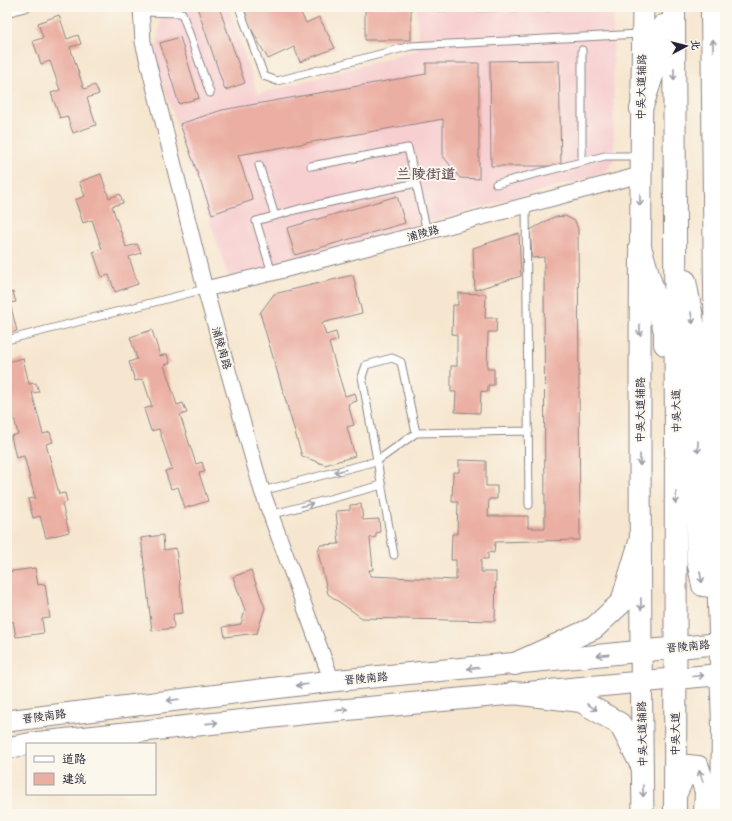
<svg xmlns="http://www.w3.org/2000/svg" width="732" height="821" font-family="Sriracha,'LXGW WenKai TC',sans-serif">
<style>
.built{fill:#f7cfd1}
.building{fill:#ebaea2}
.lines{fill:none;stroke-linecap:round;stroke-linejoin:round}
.service-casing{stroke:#8c8485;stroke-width:9}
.minor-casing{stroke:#8c8485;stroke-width:17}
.secondary-casing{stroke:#8c8485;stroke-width:23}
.primary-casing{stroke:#8c8485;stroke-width:24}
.service{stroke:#fff;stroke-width:7}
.minor{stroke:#fff;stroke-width:15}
.secondary{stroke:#fff;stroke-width:21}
.primary{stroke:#fff;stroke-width:22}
.oneway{stroke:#9c9ca7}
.labels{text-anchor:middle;stroke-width:4;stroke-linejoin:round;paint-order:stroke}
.street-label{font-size:11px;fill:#22223b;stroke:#fbf7ec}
.district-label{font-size:15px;font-weight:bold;fill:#68535f;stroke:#fbf7ec}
</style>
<rect width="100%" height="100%" fill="#fbf7ec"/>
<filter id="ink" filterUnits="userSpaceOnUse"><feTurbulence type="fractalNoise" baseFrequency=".025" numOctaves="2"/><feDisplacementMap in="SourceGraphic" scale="8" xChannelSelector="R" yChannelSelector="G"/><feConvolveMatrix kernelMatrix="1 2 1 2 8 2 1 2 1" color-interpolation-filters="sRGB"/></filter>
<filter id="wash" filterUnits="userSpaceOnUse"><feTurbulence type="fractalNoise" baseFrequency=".012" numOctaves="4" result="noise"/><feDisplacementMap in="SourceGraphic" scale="16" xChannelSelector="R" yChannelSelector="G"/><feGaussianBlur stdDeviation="0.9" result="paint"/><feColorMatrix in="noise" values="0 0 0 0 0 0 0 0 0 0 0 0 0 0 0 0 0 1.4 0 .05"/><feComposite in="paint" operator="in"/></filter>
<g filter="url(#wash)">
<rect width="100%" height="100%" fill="#f6e6cf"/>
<!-- built -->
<path class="built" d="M162 7H228L258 94 418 50 417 7H613L614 160 605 173 229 278 155 60Z"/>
<g id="blocks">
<!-- building -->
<path class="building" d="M197 7H219L245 83 225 90Z
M244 7H298L306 23 319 17 335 48 300 62 294 47 268 59 249 25Z
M365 7H411V40H365Z
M59 15 67 39 78 35 81 44 70 47 84 89 95 85 99 94 87 98 96 125 73 133 67 116 60 118 51 93 60 90 50 61 41 64 33 41 43 38 38 23Z
M180 37 199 98 179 104 160 43Z
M559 60 561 166H491L490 61Z
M426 63H479V179L460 178 443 156V119L238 155 253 200 212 214 180 124 222 110 426 74Z
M101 174 109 198 120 194 123 203 112 206 126 247 137 244 141 253 129 257 138 284 115 292 109 275 102 277 93 252 102 249 92 220 83 223 75 200 85 196 79 182Z
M397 196 405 223 295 255 287 228Z
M565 216 575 221 578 229 580 540 495 542 494 553 488 552V559H481V572H496L495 621 362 618 328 594 318 552 320 545 339 544 336 511 350 510V505L361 504 363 520 379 519 380 532 376 533V537L370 538 373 570H369L370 576 456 580V560H451L452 534H457L458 502H452L453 472H459V460L486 461V486H497V499H489L488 516H528V528H545L544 257 532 258 530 230 554 217Z
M519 233 521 276 475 290 473 248Z
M353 275 362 313 322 323 326 335 336 332 338 340 329 343 345 396 355 393 357 401 348 404 354 425 347 427 355 456 325 465 302 456 260 313 274 294Z
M13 292 16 302 10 303 17 331 7 334V294Z
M458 293 486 294 485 318H497L496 332H488L487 369H494V385H488V392L481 391 480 413 455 412 456 392H451V366H457V335L452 334 453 305H458Z
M152 330 160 356 167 354 170 363 164 365 177 405 183 403 187 413 180 415 196 464 202 462 205 472 199 473 208 501 185 508 178 487 171 489 165 471 172 469 159 429 151 431 144 409 152 406 143 379 135 381 129 362 137 359 130 337Z
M23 358 29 384 36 383 39 392 32 393 43 434 50 432 53 442 46 444 59 494 65 493 67 502 62 504 69 532 46 538 40 516 33 518 28 499 35 498 24 456 16 458 11 436 18 434 11 406 7 407V362Z
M163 535 164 550 176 548 183 613 173 614 174 628 152 631 141 538Z
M35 568 38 585 45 584 50 618 42 619 44 633 16 637 13 621 10 622 7 598V586H9L7 572Z
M251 570 265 608 257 633 225 637 223 627 241 624 245 610 233 577Z"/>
</g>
</g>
<g filter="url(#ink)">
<use href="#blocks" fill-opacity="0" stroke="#8c8485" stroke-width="1"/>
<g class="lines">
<defs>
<path id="service" d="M239 7 264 76 277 81 411 46 640 34
M439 7H550
M140 12 182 13 210 93
M7 13 28 7
M582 50V162
M259 165 275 216
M311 166 408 148 427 232
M496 184 605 156H640
M526 205 529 505
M272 273 256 221 299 209 416 183
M7 340 205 289
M262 491 377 461 416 433 529 431
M270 515 382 485
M394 555 362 377 366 365 392 358 401 362 416 433"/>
<path id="minor" d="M141 7 143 42 205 289 262 491 332 681
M205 289 272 273 640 175"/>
<path id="secondary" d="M643 7C639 276 639 545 643 814
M7 721 332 681 725 643
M7 748 33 743 310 713 725 674"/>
<path id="primary" d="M674 7 676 445 675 814
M712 7 718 571 723 726 722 814
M641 109 663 43V26
M640 247 665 331V344
M685 281 697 343 698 561 703 585 711 586 718 571
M515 664 594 628 622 602 640 542
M513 693 581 701 620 724 642 766
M676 793 688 766 698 767 706 792 705 814"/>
</defs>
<!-- service casing -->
<use href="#service" class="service-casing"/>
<!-- minor casing -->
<use href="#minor" class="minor-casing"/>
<!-- secondary casing -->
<use href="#secondary" class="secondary-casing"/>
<!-- primary casing -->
<use href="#primary" class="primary-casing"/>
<!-- service -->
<use href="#service" class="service"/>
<!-- minor -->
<use href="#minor" class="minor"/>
<!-- secondary -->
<use href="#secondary" class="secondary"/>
<!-- primary -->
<use href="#primary" class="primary"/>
</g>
<!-- one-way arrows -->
<defs><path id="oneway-shaft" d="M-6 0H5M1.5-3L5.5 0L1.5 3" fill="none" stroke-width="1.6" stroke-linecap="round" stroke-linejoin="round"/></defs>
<g class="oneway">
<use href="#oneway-shaft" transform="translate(713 45) rotate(-90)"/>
<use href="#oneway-shaft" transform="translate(674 74) rotate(90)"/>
<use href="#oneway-shaft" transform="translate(640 200) rotate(90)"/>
<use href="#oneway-shaft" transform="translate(692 318) rotate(79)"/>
<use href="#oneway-shaft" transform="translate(640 330) rotate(90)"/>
<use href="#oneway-shaft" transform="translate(698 447) rotate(90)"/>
<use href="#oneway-shaft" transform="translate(640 460) rotate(90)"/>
<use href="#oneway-shaft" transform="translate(340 471) rotate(166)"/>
<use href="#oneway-shaft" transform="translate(676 498) rotate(90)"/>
<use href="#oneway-shaft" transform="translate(307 505) rotate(-15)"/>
<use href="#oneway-shaft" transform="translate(701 577) rotate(79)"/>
<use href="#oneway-shaft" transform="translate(641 604) rotate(89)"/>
<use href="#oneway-shaft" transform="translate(603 655) rotate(174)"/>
<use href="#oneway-shaft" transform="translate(473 668) rotate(175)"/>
<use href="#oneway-shaft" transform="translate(698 676) rotate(-5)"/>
<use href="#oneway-shaft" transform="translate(302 685) rotate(173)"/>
<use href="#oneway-shaft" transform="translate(173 700) rotate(173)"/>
<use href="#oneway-shaft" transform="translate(592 707) rotate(32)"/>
<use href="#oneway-shaft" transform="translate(342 710) rotate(-6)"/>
<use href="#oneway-shaft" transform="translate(212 723) rotate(-6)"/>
<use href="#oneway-shaft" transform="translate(701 776) rotate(-109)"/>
<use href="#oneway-shaft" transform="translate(643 791) rotate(89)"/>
</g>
</g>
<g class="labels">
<!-- street labels -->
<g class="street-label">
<text transform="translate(641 87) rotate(-89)" y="4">中吴大道辅路</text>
<text transform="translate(423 233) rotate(-15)" y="4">浦陵路</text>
<text transform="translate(222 348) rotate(74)" y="4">浦陵南路</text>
<text transform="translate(640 410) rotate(-90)" y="4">中吴大道辅路</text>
<text transform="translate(676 411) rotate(-91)" y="4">中吴大道</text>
<text transform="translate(688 646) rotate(-5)" y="4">晋陵南路</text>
<text transform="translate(366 678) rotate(-5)" y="4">晋陵南路</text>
<text transform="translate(44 716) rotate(-8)" y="4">晋陵南路</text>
<text transform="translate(642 734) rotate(-91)" y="4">中吴大道辅路</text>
<text transform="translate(675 734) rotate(-90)" y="4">中吴大道</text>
</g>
<!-- district labels -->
<g class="district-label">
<text x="426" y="179">兰陵街道</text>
</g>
</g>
<!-- margin -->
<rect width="732" height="821" fill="none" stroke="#fbf7ec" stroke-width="24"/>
<!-- legend -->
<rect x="26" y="743" width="130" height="52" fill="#fbf7ec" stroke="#a4a2a5"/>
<rect x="34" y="756" width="20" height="6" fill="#ffffff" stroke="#a4a2a5"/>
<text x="62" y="763" font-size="12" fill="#22223b">道路</text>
<rect x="34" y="773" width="20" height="12" fill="#ebaea2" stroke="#a4a2a5"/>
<text x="62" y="783" font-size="12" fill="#22223b">建筑</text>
<!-- north arrow -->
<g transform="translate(686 46) rotate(83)" stroke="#fbf7ec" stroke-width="3" paint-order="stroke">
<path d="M0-3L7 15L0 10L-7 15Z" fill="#22223b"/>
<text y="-6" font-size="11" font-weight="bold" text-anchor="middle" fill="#22223b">北</text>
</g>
</svg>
